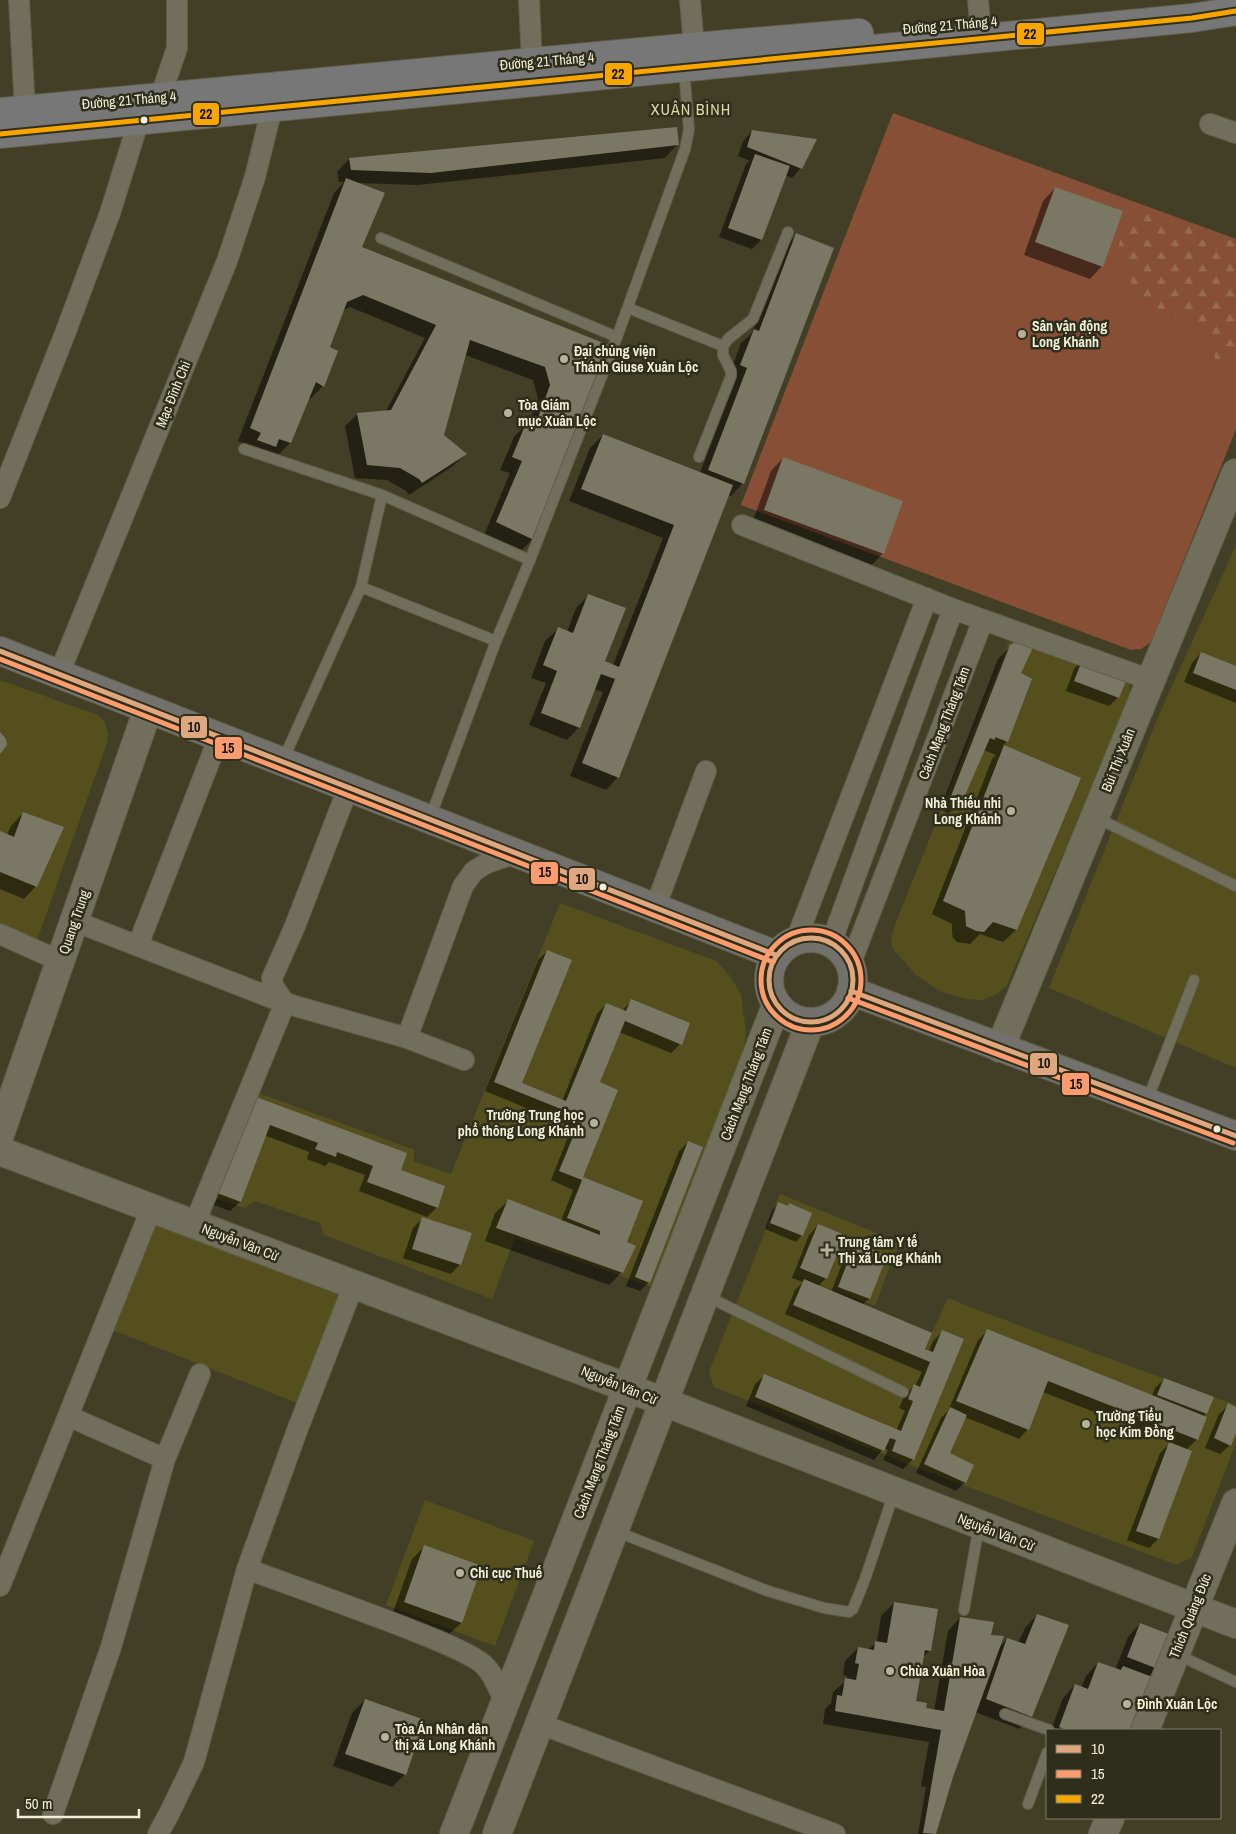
<svg xmlns="http://www.w3.org/2000/svg" width="1236" height="1834" font-family="'Archivo Narrow',sans-serif">
<style>
.built{fill:#554f1d}
.grass{fill:#875036}
.forest{fill:url(#forest-firs)}
.shadow{fill:#0007}
.building{fill:#7a7864}
.lines{fill:none;stroke-linecap:round;stroke-linejoin:round}
.lane-casing{stroke:#5f5d48;stroke-width:12}
.street-casing{stroke:#5f5d48;stroke-width:22}
.secondary-casing{stroke:#5f5d48;stroke-width:30}
.primary-casing{stroke:#5f5d48;stroke-width:30}
.highway-casing{stroke:#5f5d48;stroke-width:30}
.lane{stroke:#716f5c;stroke-width:10}
.street{stroke:#716f5c;stroke-width:20}
.secondary{stroke:#716f5c;stroke-width:28}
.primary{stroke:#73716b;stroke-width:28}
.highway{stroke:#787777;stroke-width:28}
.bus-1-casing{stroke:#2f2e1b;stroke-width:9}
.bus-2-casing{stroke:#2f2e1b;stroke-width:9}
.bus-3-casing{stroke:#2f2e1b;stroke-width:9}
.bus-1{stroke:#dfa77e;stroke-width:5}
.bus-2{stroke:#fc9b6d;stroke-width:5}
.bus-3{stroke:#f7a600;stroke-width:5}
.bus-dot{fill:#f2f0d8;stroke:#2f2e1b;stroke-width:2}
.poi-dot{fill:#b4b29a;stroke:#2f2e1b;stroke-width:2}
.labels{text-anchor:middle;stroke-width:5;stroke-linejoin:round;paint-order:stroke}
.street-label{font-size:14px;fill:#f2f0d8;stroke:#2f2e1b}
.poi-label{font-size:14px;font-weight:bold;fill:#f2f0d8;stroke:#2f2e1b;text-anchor:start}
.quarter-label{font-size:16px;letter-spacing:1px;fill:#dfdaaa;stroke:#2f2e1b}
.line-badge{stroke:#2f2e1b;stroke-width:2}
.pale-badge-label{font-size:14px;text-anchor:middle;font-weight:bold;fill:#111}
</style>
<defs>
<pattern id="forest-firs" width="22" height="20" patternUnits="userSpaceOnUse" patternTransform="scale(1.25)"><rect width="22" height="20" fill="#875036"/><path d="M5 1l3.5 6h-7zM16 11l3.5 6h-7z" fill="#986a52"/></pattern>
</defs>
<rect width="100%" height="100%" fill="#423f26"/>
<!-- built -->
<path class="built" d="M1236 545V1068L1049 988 1158 717Z
M1028 635 1128 675 1131 694 1007 985 998 993 984 1000 965 999 940 991 916 975 893 949 891 941 894 927 1009 642Z
M0 680 98 715 105 723 108 734 107 743 37 940 0 924Z
M560 903 716 961 730 976 741 994 746 1033 743 1054 652 1287 515 1238 492 1299 324 1235 320 1223 255 1201 245 1208 212 1197 250 1090 415 1150 413 1161 451 1174Z
M780 1194 899 1242 875 1306 787 1272 932 1333 948 1298 983 1312 1236 1405V1443L1192 1557 1177 1565 918 1468 714 1387 709 1372Z
M141 1217 344 1297 302 1405 100 1325Z
M425 1500 534 1541 495 1646 386 1605Z"/>
<!-- grass -->
<path class="grass" d="M893 113 1236 239V429L1151 642 1141 649 1131 650 741 505Z"/>
<!-- forest -->
<path class="forest" d="M1142 211 1236 242V359L1223 366 1216 364C1213 355 1217 344 1214 336 1208 324 1152 308 1138 303L1133 299C1133 280 1128 272 1116 259 1120 242 1123 218 1142 211Z"/>
<!-- shadow -->
<path class="shadow" d="M752 131 801 168 792 178 785 175 761 240 752 249 719 237 746 164 750 161 738 156 743 141Z
M677 145 665 158 418 185 356 183 361 248 609 346 533 539 520 552 484 535 510 473 500 470 514 437 526 424 528 425 538 399 533 380 465 355 442 436 465 454 453 466 409 495 406 491 387 480 355 478 345 426 358 414 386 411 425 338 350 307 343 310 329 347 323 386 311 398 308 397 290 443 278 455 238 441 334 193 344 182H339L337 172 349 159Z
M1055 188 1102 266 1090 279 1024 255 1043 201Z
M797 235 743 483 731 496 728 495 618 777 606 790 570 776 603 692 594 689 579 727 567 740 529 725 546 683 531 678 545 641 558 629 567 632 576 608 589 595 604 662 613 665 663 538 569 501 590 448 603 435 700 473 735 381 728 378 741 343 752 333 784 247Z
M783 458 883 553 871 566 752 523 771 471Z
M1011 646 1019 673 1031 680 1006 742 1003 746 1080 778 1016 930 1003 942 980 934 970 944 957 942 953 938 952 933V924L932 914 992 759 996 755 983 750 961 801 948 814 940 809 998 659Z
M1201 653 1236 667V703L1184 682 1192 663Z
M1083 659 1118 697 1109 706 1066 691 1074 669Z
M23 813 36 886 24 899 0 889V833L7 835 11 826Z
M547 951 520 1084 562 1101 597 1014 606 1004 622 1011 632 1000 680 1044 671 1053 619 1032 598 1083 582 1177 625 1243 622 1272 609 1285 485 1241 495 1213 508 1201 561 1221 573 1190 551 1180 572 1127 485 1091 538 960Z
M244 1107 399 1170 443 1187 436 1208 427 1217 359 1191 365 1175 329 1162 325 1166 307 1159 309 1152 264 1135 240 1202 230 1211 208 1203Z
M688 1142 649 1282 640 1291 626 1286 679 1151Z
M778 1204 787 1207 802 1235 796 1242 765 1229 772 1210Z
M423 1218 460 1264 451 1274 403 1258 413 1228Z
M818 1225 826 1278 817 1287 831 1292 846 1254 855 1244 886 1257 869 1299 862 1305 929 1351 933 1341 943 1331 913 1459 903 1469 883 1460 888 1450 884 1448 874 1460 746 1406 755 1384 765 1375 896 1431 905 1411 899 1408 905 1395 914 1386H915L922 1372 785 1314 795 1290 803 1282 792 1278 809 1235Z
M987 1331 1152 1396 1155 1388 1164 1379 1206 1413 1203 1417 1197 1439 1186 1450 1158 1539 1149 1548 1127 1540 1160 1453 1171 1442 1043 1392 1028 1429 1019 1439 965 1417 948 1454 965 1482 956 1491 916 1473 941 1418 948 1411 978 1340Z
M1229 1405 1236 1408V1430L1230 1445 1220 1454 1205 1448 1219 1414Z
M424 1547 481 1567 461 1623 448 1635 392 1615 412 1559Z
M894 1603 929 1651 922 1658 915 1702 924 1709 934 1711 948 1631 960 1618 990 1636 998 1649 1007 1639 1018 1643 1025 1628 1037 1615 1031 1717 1019 1729 975 1712 952 1777 935 1834H918L926 1787 921 1786 929 1742 823 1724 825 1709 831 1703 833 1692 847 1680V1676L843 1675 845 1661 858 1648 868 1650 877 1642 881 1616Z
M1140 1624 1157 1668 1148 1677 1134 1730H1051L1063 1698 1075 1685 1081 1688 1086 1676 1098 1663 1115 1670 1128 1637Z
M365 1700 405 1774 392 1787 333 1766 352 1713Z"/>
<!-- building -->
<path class="building" d="M677 127 679 145 431 173 351 170 349 158Z
M752 130 817 139 802 169 747 147Z
M755 154 790 166 762 240 728 228Z
M346 178 385 193 362 247 611 346 534 540 496 522 522 461 512 457 526 423 535 426 550 385 545 367 470 340 444 435 467 454 422 483 419 479 400 468 367 465 357 413 391 410 436 325 363 295 347 302 330 347 338 351 324 387 316 382 291 443 279 439 276 447 257 440 261 433 250 428Z
M1055 187 1123 211 1103 267 1035 242Z
M796 233 834 248 744 484 708 470 747 368 740 365 754 329 759 331Z
M603 434 733 485 619 778 582 763 615 679 601 674 580 728 541 713 557 671 543 665 558 627 573 633 588 594 626 608 605 661 619 667 674 525 581 489Z
M783 457 903 501 884 554 764 510Z
M1026 637 1036 641 1021 673 1032 679 1008 742 995 737V740L990 738 962 802 951 796 1010 645Z
M1201 652 1236 666V690L1193 673Z
M1083 658 1126 681 1119 698 1074 681Z
M0 732 6 739 7 745 0 754Z
M1004 745 1081 778 1017 930 993 922 984 932 976 931 966 926 965 911 943 901Z
M23 812 64 827 37 887 0 872V831L14 837Z
M547 950 572 960 522 1083 566 1101 606 1003 626 1011 631 999 690 1023 682 1045 625 1021 600 1082 618 1090 583 1177 643 1201 627 1242 636 1246 623 1273 496 1228 508 1199 600 1235V1231L567 1218 582 1180 559 1171 581 1117 494 1082Z
M253 1096 407 1153 401 1170 445 1186 438 1208 367 1182 373 1166 337 1152 336 1157 315 1149 318 1143 270 1125 241 1202 217 1193Z
M688 1141 703 1147 650 1283 635 1277Z
M778 1202 788 1206 789 1203 812 1213 803 1236 770 1223Z
M422 1217 472 1233 461 1265 412 1249Z
M818 1224 845 1235 827 1279 800 1268Z
M855 1243 887 1256 870 1299 838 1287Z
M804 1279 932 1333 925 1349 933 1352 942 1330 964 1339 914 1460 892 1451 896 1440 890 1438 884 1451 755 1397 764 1374 901 1431 913 1401 908 1399 914 1384 920 1387 930 1362 793 1305Z
M987 1329 1207 1417 1198 1440 1048 1381 1029 1430 956 1401Z
M1164 1378 1214 1397 1207 1414 1157 1395Z
M1228 1403 1236 1407V1433L1231 1446 1214 1438Z
M950 1407 967 1415 950 1453 974 1465 966 1483 924 1464Z
M1169 1442 1192 1451 1159 1539 1136 1531Z
M424 1545 482 1566 462 1623 404 1602Z
M894 1602 938 1609 931 1651 925 1650 916 1701 927 1703 926 1708 944 1711 960 1617 994 1622 991 1635 1004 1636 953 1777 936 1834 923 1833 941 1730 835 1711 837 1695 842 1696 845 1678 856 1680 859 1664 855 1663 858 1647 874 1650 875 1641 887 1643Z
M1037 1614 1069 1625 1032 1717 986 1699 1007 1638 1025 1644Z
M1140 1623 1171 1635 1158 1669 1127 1657Z
M1098 1662 1121 1670 1123 1666 1155 1678 1135 1730H1066L1059 1727 1075 1684 1088 1689Z
M365 1699 425 1720 406 1775 345 1754Z"/>
<g class="lines">
<defs>
<path id="lane" d="M381 238 617 337
M628 308 723 346
M244 449 382 495 530 560
M699 457 731 376V371L723 355V346L728 339 753 319 788 232
M361 587 496 641
M283 760 361 587 382 495
M1095 817 1236 886
M430 818 496 641 530 560 617 337 685 149 689 130 684 69
M1147 1101 1194 980
M706 1296 903 1392
M615 1531 768 1591 824 1608 849 1612 853 1609 865 1579 894 1493
M964 1610 979 1526
M1176 1654 1236 1682
M1005 1714 1049 1730
M1028 1804 1047 1753"/>
<path id="street" d="M19 0 25 110
M529 0 532 62
M690 0 694 47
M978 0 980 23
M160 98 177 48V0
M1210 124 1236 133
M0 498 66 331 110 213 139 120
M742 525 953 609 1151 680
M59 674 227 261 255 177 272 108
M655 908 706 771
M74 921 285 1003 407 1038 464 1060
M0 934 60 961
M796 940 927 598
M831 943 953 609
M138 945 219 737
M850 965 983 620
M407 1038 463 886 474 871 487 863 516 853
M194 1225 285 1003 273 986 272 978 295 926 345 796 349 788
M68 1416 165 1459
M247 1569C299 1588 352 1607 404 1627 426 1636 465 1650 483 1664 494 1674 499 1690 505 1703
M0 1586 151 1209
M540 1724 835 1834
M53 1814 111 1647 165 1459 200 1374
M158 1834 170 1812 194 1762 247 1569 298 1428 354 1284"/>
<path id="secondary" d="M1000 1048 1236 473
M0 1134 148 709
M0 1151 628 1388 1236 1624
M1145 1730 1236 1503
M454 1834 776 1006
M497 1834 810 1023
M1103 1834 1110 1818"/>
<path id="primary" d="M0 651 776 955
M769 980a42 42 0 1 1 84 0a42 42 0 1 1-84 0Z
M851 991 1236 1136"/>
<path id="highway" d="M0 112 694 47 859 33
M0 134 1192 18 1236 11"/>
</defs>
<!-- lane casing -->
<use href="#lane" class="lane-casing"/>
<!-- street casing -->
<use href="#street" class="street-casing"/>
<!-- secondary casing -->
<use href="#secondary" class="secondary-casing"/>
<!-- primary casing -->
<use href="#primary" class="primary-casing"/>
<!-- highway casing -->
<use href="#highway" class="highway-casing"/>
<!-- lane -->
<use href="#lane" class="lane"/>
<!-- street -->
<use href="#street" class="street"/>
<!-- secondary -->
<use href="#secondary" class="secondary"/>
<!-- primary -->
<use href="#primary" class="primary"/>
<!-- highway -->
<use href="#highway" class="highway"/>
<defs>
<path id="bus-1" d="M0 651 776 955
M769 980a42 42 0 1 1 84 0a42 42 0 1 1-84 0Z
M851 991 1236 1136"/>
<path id="bus-2" d="M0 659 773 962
M761 980a50 50 0 1 1 100 0a50 50 0 1 1-100 0Z
M848 998 1233 1143"/>
<path id="bus-3" d="M0 134 1192 18 1236 11"/>
</defs>
<!-- bus-1 casing -->
<use href="#bus-1" class="bus-1-casing"/>
<!-- bus-2 casing -->
<use href="#bus-2" class="bus-2-casing"/>
<!-- bus-3 casing -->
<use href="#bus-3" class="bus-3-casing"/>
<!-- bus-1 -->
<use href="#bus-1" class="bus-1"/>
<!-- bus-2 -->
<use href="#bus-2" class="bus-2"/>
<!-- bus-3 -->
<use href="#bus-3" class="bus-3"/>
</g>
<!-- markers -->
<g class="bus-dot">
<circle cx="144" cy="120" r="4.5"/>
<circle cx="603" cy="887" r="4.5"/>
<circle cx="1217" cy="1129" r="4.5"/>
</g>
<g class="poi-dot">
<circle cx="1022" cy="334" r="5"/>
<circle cx="564" cy="359" r="5"/>
<circle cx="508" cy="413" r="5"/>
<circle cx="1011" cy="811" r="5"/>
<circle cx="594" cy="1123" r="5"/>
<path d="M824.5 1242.5h5v5h5v5h-5v5h-5v-5h-5v-5h5z"/>
<circle cx="1086" cy="1424" r="5"/>
<circle cx="460" cy="1573" r="5"/>
<circle cx="890" cy="1671" r="5"/>
<circle cx="1127" cy="1704" r="5"/>
<circle cx="385" cy="1737" r="5"/>
</g>
<g class="labels">
<!-- street labels -->
<g class="street-label">
<text transform="translate(950 25) rotate(-5)" y="5">Đường 21 Tháng 4</text>
<text transform="translate(547 61) rotate(-5)" y="5">Đường 21 Tháng 4</text>
<text transform="translate(129 100) rotate(-5)" y="5">Đường 21 Tháng 4</text>
<text transform="translate(173 394) rotate(-68)" y="5">Mạc Đĩnh Chi</text>
<text transform="translate(944 723) rotate(-69)" y="5">Cách Mạng Tháng Tám</text>
<text transform="translate(1118 760) rotate(-68)" y="5">Bùi Thị Xuân</text>
<text transform="translate(74 922) rotate(-71)" y="5">Quang Trung</text>
<text transform="translate(746 1084) rotate(-69)" y="5">Cách Mạng Tháng Tám</text>
<text transform="translate(240 1242) rotate(21)" y="5">Nguyễn Văn Cừ</text>
<text transform="translate(619 1385) rotate(22)" y="5">Nguyễn Văn Cừ</text>
<text transform="translate(599 1462) rotate(-69)" y="5">Cách Mạng Tháng Tám</text>
<text transform="translate(996 1532) rotate(21)" y="5">Nguyễn Văn Cừ</text>
<text transform="translate(1190 1616) rotate(-68)" y="5">Thích Quảng Đức</text>
</g>
<!-- poi labels -->
<g class="poi-label">
<text x="1032" y="331">Sân vận động<tspan x="1032" dy="16">Long Khánh</tspan></text>
<text x="574" y="356">Đại chủng viện<tspan x="574" dy="16">Thánh Giuse Xuân Lộc</tspan></text>
<text x="518" y="410">Tòa Giám<tspan x="518" dy="16">mục Xuân Lộc</tspan></text>
<text x="1001" y="808" text-anchor="end">Nhà Thiếu nhi<tspan x="1001" dy="16">Long Khánh</tspan></text>
<text x="584" y="1120" text-anchor="end">Trường Trung học<tspan x="584" dy="16">phổ thông Long Khánh</tspan></text>
<text x="838" y="1247">Trung tâm Y tế<tspan x="838" dy="16">Thị xã Long Khánh</tspan></text>
<text x="1096" y="1421">Trường Tiểu<tspan x="1096" dy="16">học Kim Đồng</tspan></text>
<text x="470" y="1578">Chi cục Thuế</text>
<text x="900" y="1676">Chùa Xuân Hòa</text>
<text x="1137" y="1709">Đình Xuân Lộc</text>
<text x="395" y="1734">Tòa Án Nhân dân<tspan x="395" dy="16">thị xã Long Khánh</tspan></text>
</g>
<!-- quarter labels -->
<g class="quarter-label">
<text x="691" y="115">XUÂN BÌNH</text>
</g>
</g>
<g class="line-badge">
<rect x="1016" y="22" width="29" height="24" rx="5" fill="#f7a600"/>
<rect x="604" y="62" width="29" height="24" rx="5" fill="#f7a600"/>
<rect x="192" y="102" width="28" height="24" rx="5" fill="#f7a600"/>
<rect x="180" y="715" width="28" height="24" rx="5" fill="#dfa77e"/>
<rect x="214" y="736" width="29" height="24" rx="5" fill="#fc9b6d"/>
<rect x="530" y="861" width="29" height="24" rx="5" fill="#fc9b6d"/>
<rect x="568" y="867" width="28" height="24" rx="5" fill="#dfa77e"/>
<rect x="1029" y="1052" width="29" height="24" rx="5" fill="#dfa77e"/>
<rect x="1061" y="1072" width="29" height="24" rx="5" fill="#fc9b6d"/>
</g>
<g class="pale-badge-label">
<text x="1030" y="39">22</text>
<text x="618" y="79">22</text>
<text x="206" y="119">22</text>
<text x="194" y="732">10</text>
<text x="228" y="753">15</text>
<text x="545" y="877">15</text>
<text x="582" y="884">10</text>
<text x="1044" y="1068">10</text>
<text x="1076" y="1089">15</text>
</g>
<!-- legend -->
<rect x="1046" y="1729" width="175" height="90" fill="#2f2e1b" stroke="#7d7c67"/>
<rect x="1056" y="1745" width="25" height="8" fill="#dfa77e" stroke="#7d7c67"/>
<text x="1091" y="1754" font-size="15" fill="#f2f0d8">10</text>
<rect x="1056" y="1770" width="25" height="8" fill="#fc9b6d" stroke="#7d7c67"/>
<text x="1091" y="1779" font-size="15" fill="#f2f0d8">15</text>
<rect x="1056" y="1795" width="25" height="8" fill="#f7a600" stroke="#7d7c67"/>
<text x="1091" y="1804" font-size="15" fill="#f2f0d8">22</text>
<!-- scale -->
<path d="M18 1809v8h121v-8" fill="none" stroke="#f2f0d8" stroke-width="2.5"/>
<text x="25" y="1809" font-size="15" fill="#f2f0d8" stroke="#2f2e1b" stroke-width="4" paint-order="stroke">50 m</text>
</svg>
